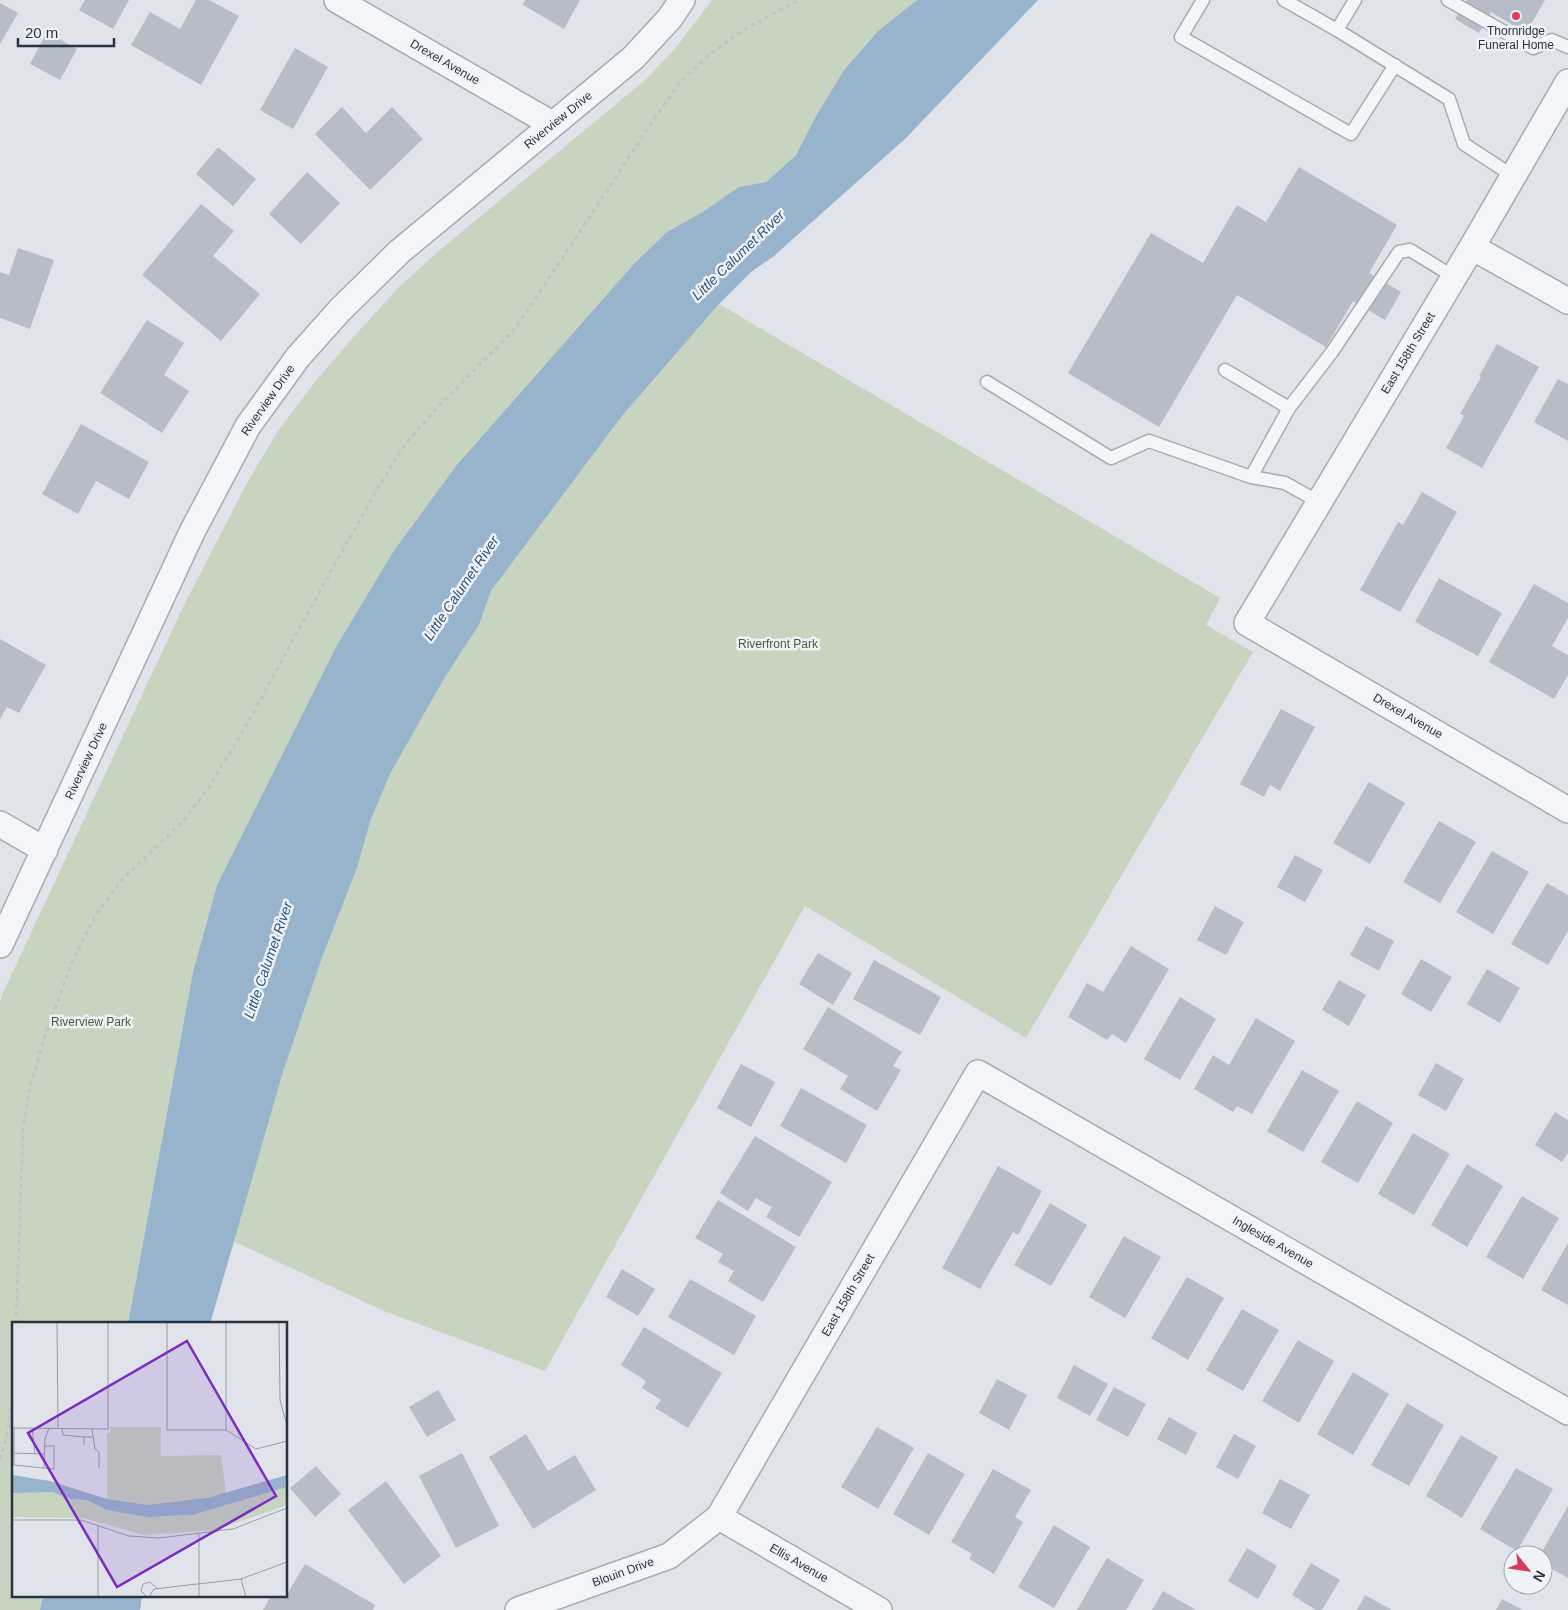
<svg xmlns="http://www.w3.org/2000/svg" width="1568" height="1610" font-family="Arial,sans-serif">
<style>
.green{fill:#c6d4c0}
.water{fill:#98b4cc}
.building{fill:#b6bdc7}
.lines{fill:none;stroke-linecap:round;stroke-linejoin:round}
.lane-casing{stroke:#a5abb4;stroke-width:15}
.street-casing{stroke:#a5abb4;stroke-width:28}
.path{stroke:#bec2c9;stroke-width:3;stroke-dasharray:4 4;stroke-linecap:butt}
.lane{stroke:#f3f5f8;stroke-width:12}
.street{stroke:#f3f5f8;stroke-width:25}
.poi-dot{fill:#d73c5a;stroke:#eff3f7;stroke-width:2}
.labels{text-anchor:middle;stroke-width:5;stroke-linejoin:round;paint-order:stroke}
.poi-label{font-size:12px;fill:#273242;stroke:#eff3f7}
.street-label{font-size:12px;fill:#273242;stroke:#eff3f7}
.park-label{font-size:12px;fill:#3e5f33;stroke:#eff3f7}
.water-label{font-size:14px;font-style:italic;fill:#2e5379;stroke:#eff3f7}
.inset-road{fill:none;stroke:#969da7;stroke-width:1}
.view{fill:#7b2cbf;fill-opacity:0.15;stroke:#7b2cbf;stroke-width:2.5}
.inset-edge{fill:none;stroke:#273242;stroke-width:2.5}
</style>
<rect width="100%" height="100%" fill="#e0e4ea"/>
<!-- green -->
<path class="green" d="M712 0H917L878 31 844 70 816 116 796 155 766 182 739 187 701 213 667 232 393 552 337 645 217 885 193 972 128 1324H14V1596H43L40 1610H0V1002L2 995 184 605 247 483 278 431 318 378 357 333 400 286 441 249 644 81 674 50Z
M719 304 1220 598 1206 625 1253 652 1026 1038 805 906 545 1371 384 1311 233 1241 283 1072 323 955 357 868 370 822 390 774 445 677 479 625 491 591 622 416Z"/>
<!-- water -->
<path class="water" d="M917 0H1038L906 138 774 256 751 272 719 304 622 416 491 591 479 625 445 677 390 774 370 822 357 868 323 955 283 1072 210 1324H128L193 972 217 885 337 645 393 552 456 466 634 264 667 232 701 213 739 187 766 182 796 155 816 116 844 70 878 31Z
M43 1596H142L140 1610H40Z"/>
<!-- building -->
<path class="building" d="M85 0H129L113 29 79 10Z
M196 0H209L239 16 201 85 131 45 150 12 180 29Z
M525 0H580L564 29 523 5Z
M1467 0H1545L1526 33 1491 12 1479 33 1455 19Z
M0 3 18 13 0 44Z
M47 32 77 49 60 80 30 64Z
M295 48 328 67 293 129 260 110Z
M342 107 366 133 392 107 423 139 370 190 315 134Z
M218 147 256 179 233 206 196 174Z
M1299 167 1397 225 1369 273 1401 292 1385 320 1353 301 1326 347 1237 295 1159 427 1068 373 1151 233 1203 263 1237 205 1266 222Z
M307 172 340 203 301 244 269 214Z
M201 204 234 231 213 256 260 294 221 341 142 275Z
M18 248 54 260 30 329 0 318V272L9 275Z
M147 320 184 343 164 375 189 391 162 433 100 393Z
M1497 344 1539 367 1482 468 1446 448 1464 416 1460 414 1481 377 1479 376Z
M1558 379 1568 384V441L1534 422Z
M81 424 149 462 129 499 96 481 78 514 42 494Z
M1422 492 1457 512 1400 612 1360 590 1398 522 1403 525Z
M1439 578 1502 613 1478 656 1415 622Z
M1534 584 1568 603V618L1552 646 1568 655V675L1554 699 1489 662Z
M0 639 46 665 19 713 7 707 0 719Z
M1281 709 1315 727 1280 791 1270 785 1264 797 1240 784Z
M1369 782 1405 803 1370 864 1333 843Z
M1439 821 1476 842 1440 903 1403 882Z
M1492 851 1529 872 1493 934 1456 912Z
M1295 855 1323 870 1305 902 1277 887Z
M1547 883 1568 895V931L1548 965 1511 944Z
M1215 906 1244 922 1226 955 1197 940Z
M1366 926 1394 941 1379 971 1350 955Z
M1131 946 1169 969 1126 1043 1112 1034 1107 1040 1068 1017 1087 983 1103 992Z
M818 953 852 973 833 1005 799 984Z
M1421 959 1452 977 1431 1012 1401 994Z
M874 960 941 997 920 1035 853 999Z
M1487 969 1520 988 1500 1023 1467 1004Z
M1339 980 1366 995 1349 1026 1322 1010Z
M1180 997 1216 1019 1180 1080 1144 1059Z
M828 1007 902 1052 893 1066 901 1070 877 1111 840 1089 848 1076 803 1049Z
M1256 1018 1295 1041 1252 1114 1237 1106 1233 1112 1194 1089 1213 1055 1229 1065Z
M1436 1063 1464 1079 1446 1111 1418 1095Z
M741 1064 775 1082 751 1127 717 1108Z
M1302 1070 1339 1091 1303 1152 1267 1131Z
M801 1088 867 1125 846 1163 780 1126Z
M1357 1101 1393 1123 1358 1183 1321 1162Z
M1555 1112 1568 1120V1153L1562 1162 1535 1145Z
M1413 1133 1450 1154 1414 1215 1378 1194Z
M755 1136 832 1182 799 1237 766 1217 772 1207 756 1198 748 1211 720 1193Z
M1467 1164 1503 1186 1467 1247 1431 1225Z
M998 1166 1042 1191 1018 1235 1013 1232 980 1289 942 1268Z
M1522 1196 1559 1218 1523 1279 1486 1257Z
M718 1200 796 1247 763 1302 728 1281 734 1271 718 1262 723 1254 695 1238Z
M1050 1203 1087 1225 1051 1286 1014 1265Z
M1124 1236 1161 1257 1125 1318 1089 1297Z
M1568 1243V1305L1541 1290Z
M622 1269 655 1289 638 1316 606 1297Z
M1187 1277 1224 1298 1188 1360 1151 1338Z
M690 1279 756 1316 734 1355 668 1317Z
M1242 1309 1279 1330 1243 1391 1206 1370Z
M644 1327 722 1373 688 1428 655 1408 661 1400 642 1388 646 1381 621 1365Z
M1298 1340 1334 1361 1299 1423 1262 1401Z
M1074 1365 1108 1384 1090 1416 1057 1398Z
M1353 1372 1389 1394 1353 1455 1317 1434Z
M997 1379 1027 1395 1009 1430 979 1413Z
M1114 1387 1146 1404 1128 1437 1096 1420Z
M438 1390 456 1420 427 1437 409 1407Z
M1407 1403 1444 1425 1409 1486 1371 1465Z
M1169 1417 1197 1433 1186 1455 1157 1439Z
M877 1427 914 1448 878 1509 841 1487Z
M526 1434 548 1471 575 1455 596 1490 533 1529 489 1457Z
M1234 1434 1256 1446 1238 1479 1216 1467Z
M1461 1435 1498 1457 1462 1518 1426 1496Z
M462 1453 499 1526 456 1548 419 1476Z
M928 1453 965 1474 929 1535 893 1514Z
M316 1466 341 1494 315 1517 290 1488Z
M1516 1468 1553 1489 1517 1551 1480 1529Z
M993 1469 1031 1490 1015 1517 1023 1522 994 1574 969 1559 972 1554 951 1542Z
M1280 1479 1310 1495 1291 1529 1262 1513Z
M386 1481 441 1556 404 1584 348 1510Z
M1568 1506V1578L1543 1564V1555H1540Z
M1054 1525 1090 1547 1054 1608 1018 1587Z
M1247 1548 1277 1566 1258 1599 1228 1581Z
M1107 1558 1144 1580 1126 1610H1077Z
M1311 1563 1340 1580 1322 1610H1316L1292 1595Z
M305 1564 375 1605 373 1610H263L271 1596H286Z
M1163 1591 1196 1610H1152Z
M1365 1595 1392 1610H1357Z
M1502 1599 1523 1610H1496Z"/>
<g class="lines">
<defs>
<path id="lane" d="M1203 0 1181 37 1351 134 1395 65
M1284 0 1337 30 1449 99 1464 144 1513 176
M1448 0 1533 48 1552 40 1568 47
M1337 30 1355 0
M1225 370 1289 408 1251 477
M987 382 1111 458 1149 441 1251 477 1285 483 1319 502
M1289 408 1332 352 1399 252 1410 250 1454 277"/>
<path id="street" d="M337 0 552 124
M1568 82 1472 247 1247 623 1568 810
M1472 247 1568 301
M0 824 45 850
M0 945 192 532 248 426 298 357 340 310 399 252 633 58 670 18 682 0
M719 1517 879 1610
M518 1610 669 1556 719 1517 978 1073 1568 1412"/>
</defs>
<!-- lane casing -->
<use href="#lane" class="lane-casing"/>
<!-- street casing -->
<use href="#street" class="street-casing"/>
<!-- path -->
<path class="path" d="M16 1324 23 1130 30 1086 47 1030 72 962 95 916 121 881 184 820 209 787 246 726 322 587 382 481 404 446 433 412 512 332 530 307 654 119 680 82 711 53 748 27 799 0
M0 1459 7 1435 14 1391"/>
<!-- lane -->
<use href="#lane" class="lane"/>
<!-- street -->
<use href="#street" class="street"/>
</g>
<!-- markers -->
<circle class="poi-dot" cx="1516" cy="16" r="5"/>
<g class="labels">
<!-- poi labels -->
<g class="poi-label">
<text x="1516" y="35">Thornridge<tspan x="1516" dy="14">Funeral Home</tspan></text>
</g>
<!-- street labels -->
<g class="street-label">
<text transform="translate(445 62) rotate(30)" y="4">Drexel Avenue</text>
<text transform="translate(558 120) rotate(-39)" y="4">Riverview Drive</text>
<text transform="translate(1408 353) rotate(-59)" y="4">East 158th Street</text>
<text transform="translate(268 400) rotate(-55)" y="4">Riverview Drive</text>
<text transform="translate(1408 716) rotate(30)" y="4">Drexel Avenue</text>
<text transform="translate(86 761) rotate(-65)" y="4">Riverview Drive</text>
<text transform="translate(1273 1242) rotate(30)" y="4">Ingleside Avenue</text>
<text transform="translate(848 1295) rotate(-60)" y="4">East 158th Street</text>
<text transform="translate(799 1563) rotate(30)" y="4">Ellis Avenue</text>
<text transform="translate(623 1572) rotate(-20)" y="4">Blouin Drive</text>
</g>
<!-- park labels -->
<g class="park-label">
<text x="778" y="648">Riverfront Park</text>
<text x="91" y="1026">Riverview Park</text>
</g>
<!-- water labels -->
<g class="water-label">
<text transform="translate(738 255) rotate(-44)" y="5">Little Calumet River</text>
<text transform="translate(461 588) rotate(-56)" y="5">Little Calumet River</text>
<text transform="translate(268 960) rotate(-71)" y="5">Little Calumet River</text>
</g>
</g>
<!-- overview -->
<g transform="translate(12 1322)">
<rect width="275" height="275" fill="#e0e4ea"/>
<path d="M98 105H149V134L209 133 214 172 159 183H136L95 177V111H98ZM275 165V183L203 208 132 213 72 196 1 195 0 192 2 170H40L59 177 75 178 95 188 150 195 180 193Z" fill="#c6d4c0"/>
<path d="M0 153 38 159 95 177 136 183 195 176 275 153V165L180 193 137 195 95 188 75 178 59 177 40 170 0 171Z" fill="#98b4cc"/>
<path class="inset-road" d="M45 0 46 106M155 0V108H214L244 127 275 119M267 0 268 78 275 104M0 106 96 107V0M2 106V143L42 147V124H32M20 106 23 132M50 106 51 113 72 115M80 107 83 127 87 130V146M214 108V0M72 123V115H81M0 131 32 132M32 147 33 117 37 106M0 198H69L117 214 147 216 221 207 275 186M86 204V275M187 212V275M229 257 234 275M135 275 129 269 131 262 138 260 145 266M137 275 142 267 229 257 275 240"/>
<path class="view" d="M175 19 264 174 105 265 16 111Z"/>
<rect width="275" height="275" class="inset-edge"/>
</g>
<!-- north arrow -->
<g transform="translate(1528 1570) rotate(120)"><circle r="24" fill="#eff3f7" stroke="#9fa6af"/>
<path d="M0-4L9 19L0 12L-9 19Z" fill="#d73c5a"/>
<text y="-8" font-size="14" font-weight="bold" text-anchor="middle" fill="#273242">N</text>
</g>
<!-- scale -->
<path d="M18 38v8h96v-8" fill="none" stroke="#273242" stroke-width="2.5"/>
<text x="25" y="38" font-size="15" fill="#273242" stroke="#eff3f7" stroke-width="4" paint-order="stroke">20 m</text>
</svg>
